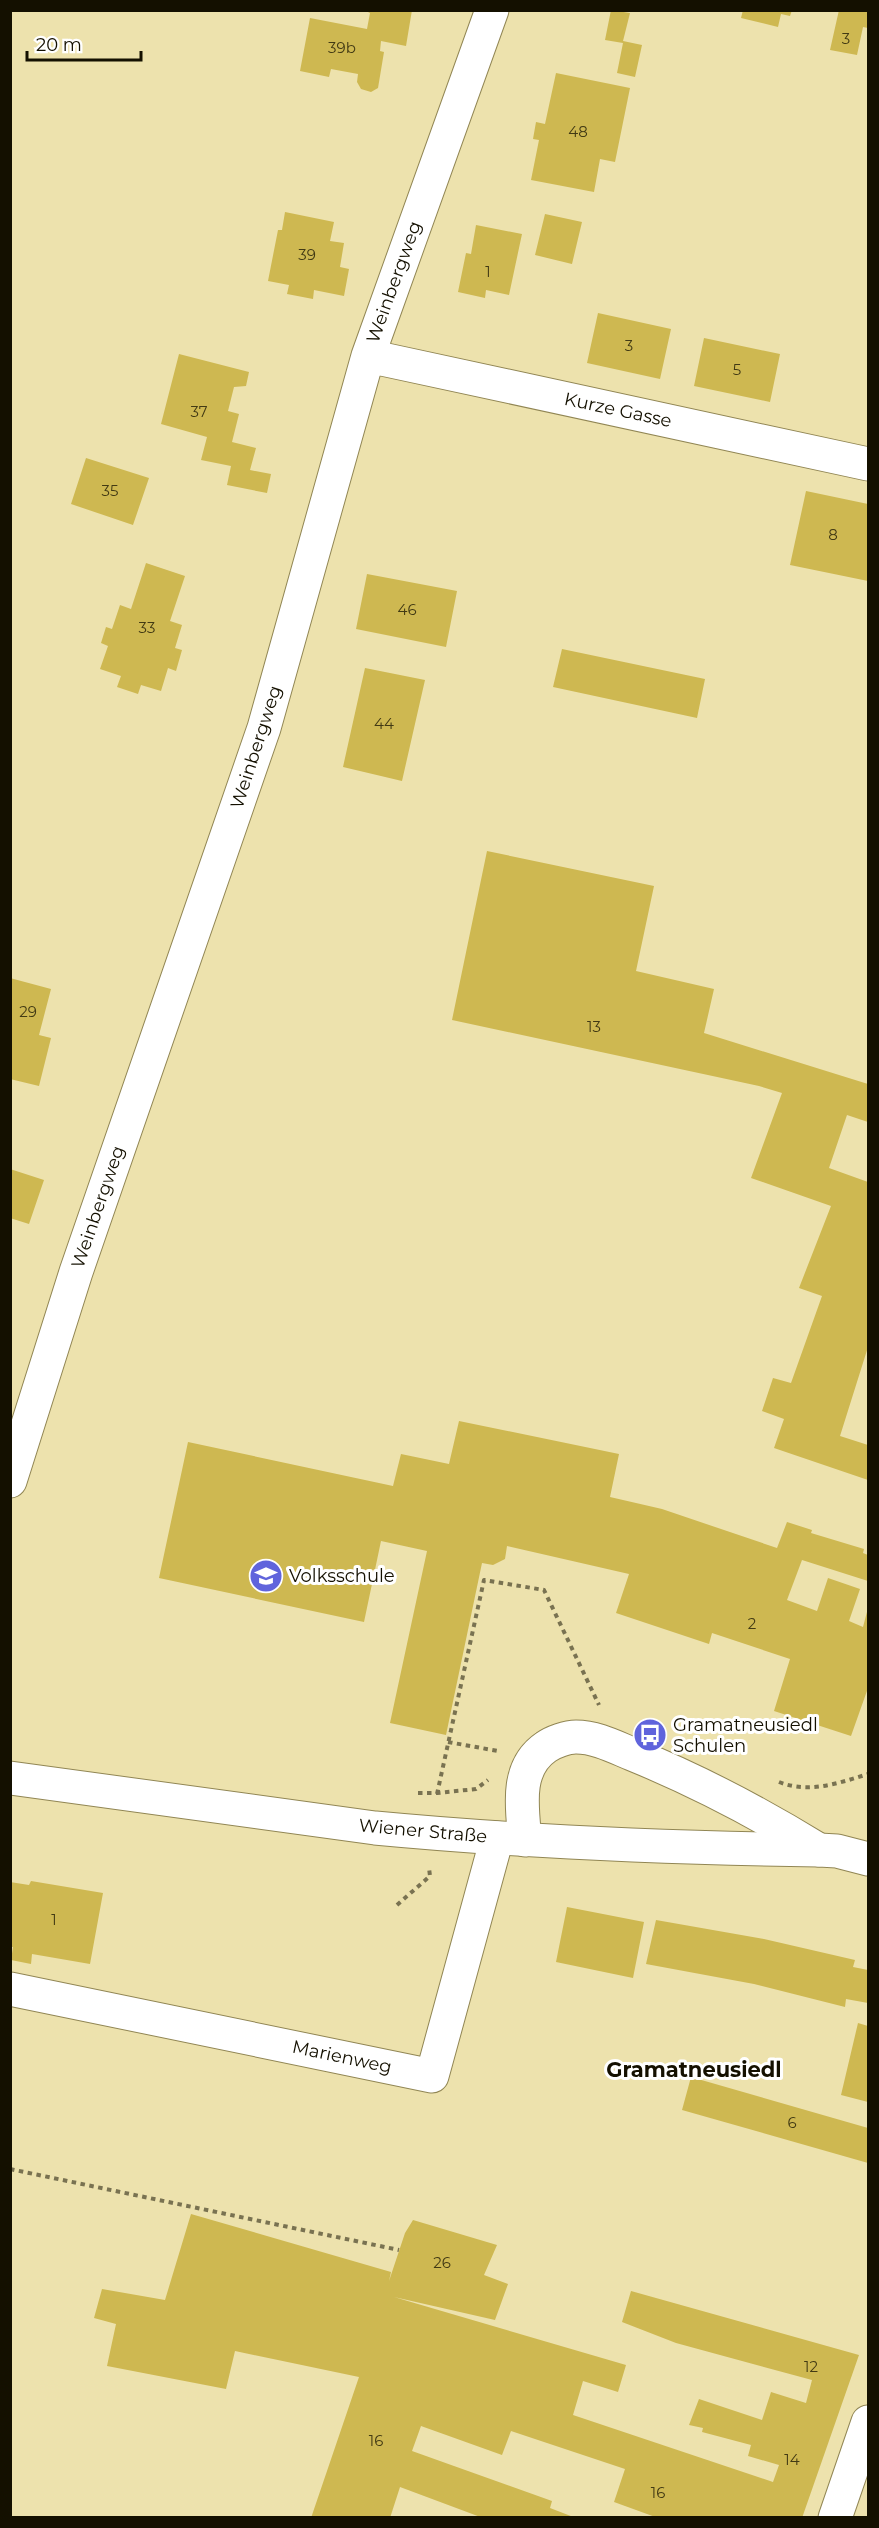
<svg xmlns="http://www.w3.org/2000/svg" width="879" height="2528" font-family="Montserrat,sans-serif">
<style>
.building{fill:#ceb851}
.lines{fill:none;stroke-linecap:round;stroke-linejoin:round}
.minor-casing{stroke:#918654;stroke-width:35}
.major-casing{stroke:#918654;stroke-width:35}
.path{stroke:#797251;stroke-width:4;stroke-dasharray:4.5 4.5;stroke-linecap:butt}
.minor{stroke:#fff;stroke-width:33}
.major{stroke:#fff;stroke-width:33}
.labels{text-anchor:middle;stroke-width:6;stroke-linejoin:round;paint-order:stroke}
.number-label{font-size:15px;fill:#423a14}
.street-label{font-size:18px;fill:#141000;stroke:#fff}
.poi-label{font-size:18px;fill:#141000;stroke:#fff;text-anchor:start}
.quarter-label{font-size:21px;font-weight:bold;fill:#141000;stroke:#fff}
</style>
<rect width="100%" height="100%" fill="#ede2ad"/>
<!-- building -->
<path class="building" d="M364 10H412L406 46 381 41 380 51 384 52 378 88 371 92 361 89 357 82 358 74 331 69 329 77 300 71 310 18 367 29 370 13Z
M611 10 630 13 623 41 642 45 635 77 617 73 623 43 605 40Z
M743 10H792L790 16 781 14 778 27 741 18Z
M839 10H868V28L863 27 857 55 830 50Z
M556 73 630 88 615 162 600 159 594 192 531 180 539 140 533 139 536 122 545 124Z
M285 212 334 222 330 241 344 243 340 267 349 269 344 296 314 290 313 299 287 294 289 285 268 281 278 230H282Z
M545 214 582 222 572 264 535 255Z
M476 225 522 234 509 295 486 290 485 298 458 292 466 253 471 254Z
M598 313 671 329 660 379 587 363Z
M704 338 780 354 770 402 694 386Z
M179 354 249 372 246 386 234 387 228 411 239 414 232 442 256 448 250 470 271 474 267 493 227 485 231 466 201 460 207 437 161 424Z
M86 458 149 478 133 525 71 504Z
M806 491 868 504V581L790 565Z
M146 563 185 576 170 621 182 625 175 648 182 650 176 671 168 668 161 691 141 685 138 694 117 687 121 676 100 669 108 646 101 643 106 627 112 629 120 605 131 609Z
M367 574 457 591 446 647 356 629Z
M562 649 705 679 697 718 553 687Z
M365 668 425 680 402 781 343 767Z
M487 851 654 886 636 971 714 989 704 1033 868 1084V1122L847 1115 829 1168 868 1182V1347L840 1436 868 1445V1480L774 1448 784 1419 762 1411 773 1378 791 1383 822 1296 799 1288 831 1206 751 1178 782 1093 759 1086 452 1020Z
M10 978 51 989 39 1035 51 1038 39 1086 10 1079Z
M10 1169 44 1180 29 1224 10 1218Z
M459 1421 619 1454 610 1497 662 1509 777 1548 787 1522 812 1530 811 1533 864 1549 863 1553 868 1555V1581L802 1560 787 1600 817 1611 828 1578 860 1589 849 1621 863 1627 868 1608V1688L851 1736 774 1711 790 1659 712 1633 709 1644 616 1613 629 1574 507 1546 505 1559 493 1565 482 1563 446 1735 390 1723 427 1551 381 1541 364 1622 159 1578 188 1442 393 1486 401 1454 449 1464Z
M31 1881 103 1893 90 1964 32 1954 31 1964 11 1960 13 1947H10V1882L29 1885Z
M567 1907 644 1922 633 1978 556 1962Z
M656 1920 764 1939 855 1960 853 1967 868 1970V2003L846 1999 845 2007 754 1984 646 1964Z
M858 2023 868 2026V2102L841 2095Z
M691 2077 868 2128V2163L682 2110Z
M191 2214 391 2272 389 2281 405 2233 413 2220 497 2245 484 2275 508 2284 495 2320 394 2297 626 2365 618 2392 583 2381 573 2415 773 2482 779 2465 748 2456 751 2445 702 2432 703 2428 689 2425 699 2399 762 2420 771 2392 806 2403 812 2380 676 2343 622 2322 631 2291 859 2355 802 2518H658L614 2502 625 2469 511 2431 502 2455 421 2426 412 2451 552 2501 550 2508 576 2518H483L400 2487 390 2518H311L359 2377 235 2351 226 2389 107 2366 116 2324 94 2318 102 2289 165 2300Z"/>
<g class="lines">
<defs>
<path id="minor" d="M368 356 868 464
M10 1481 76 1272 264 728 368 356 492 10
M525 1840C522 1808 515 1768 546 1747 553 1742 567 1737 576 1737 596 1737 615 1747 632 1754 698 1781 759 1813 819 1850
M10 1989 432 2076 497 1838"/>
<path id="major" d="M10 1778 375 1828C523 1842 671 1848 819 1850L837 1851 868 1859
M835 2518 868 2422"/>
</defs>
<!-- minor casing -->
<use href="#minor" class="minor-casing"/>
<!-- major casing -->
<use href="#major" class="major-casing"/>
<!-- path -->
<path class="path" d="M448 1742 498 1751
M779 1782C809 1794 839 1783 868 1774
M418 1793H437L476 1789 488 1780
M437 1794 484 1580 544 1590 599 1705
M397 1905 430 1876 429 1868
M10 2169 399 2250"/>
<!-- minor -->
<use href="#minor" class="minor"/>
<!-- major -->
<use href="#major" class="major"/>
</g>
<!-- icons -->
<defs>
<symbol id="school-disc" viewBox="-11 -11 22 22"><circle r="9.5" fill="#6064dc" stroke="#fff"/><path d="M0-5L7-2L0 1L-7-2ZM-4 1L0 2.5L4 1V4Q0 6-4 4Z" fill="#fff"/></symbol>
<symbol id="bus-disc" viewBox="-11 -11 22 22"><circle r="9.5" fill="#6064dc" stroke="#fff"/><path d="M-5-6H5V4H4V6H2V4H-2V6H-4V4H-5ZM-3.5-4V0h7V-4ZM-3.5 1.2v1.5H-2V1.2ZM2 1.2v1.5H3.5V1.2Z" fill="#fff"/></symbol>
</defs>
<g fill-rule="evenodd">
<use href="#school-disc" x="247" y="1557" width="38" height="38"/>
<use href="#bus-disc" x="631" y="1716" width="38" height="38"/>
</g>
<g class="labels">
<!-- number labels -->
<g class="number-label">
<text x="846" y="44">3</text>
<text x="342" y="53">39b</text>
<text x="578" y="137">48</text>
<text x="307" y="260">39</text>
<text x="488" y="277">1</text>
<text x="629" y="351">3</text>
<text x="737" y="375">5</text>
<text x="199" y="417">37</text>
<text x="110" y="496">35</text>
<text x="833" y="540">8</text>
<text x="407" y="615">46</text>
<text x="147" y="633">33</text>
<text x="384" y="729">44</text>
<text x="28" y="1017">29</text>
<text x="594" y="1032">13</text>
<text x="752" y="1629">2</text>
<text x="54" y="1925">1</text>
<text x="792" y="2128">6</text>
<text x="442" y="2268">26</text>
<text x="811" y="2372">12</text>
<text x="376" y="2446">16</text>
<text x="792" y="2465">14</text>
<text x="658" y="2498">16</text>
</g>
<!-- street labels -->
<g class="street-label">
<text transform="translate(394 282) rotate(-70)" y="6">Weinbergweg</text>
<text transform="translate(618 410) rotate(12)" y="6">Kurze Gasse</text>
<text transform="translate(256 747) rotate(-72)" y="6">Weinbergweg</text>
<text transform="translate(98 1207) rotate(-71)" y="6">Weinbergweg</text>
<text transform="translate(423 1831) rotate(5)" y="6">Wiener Straße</text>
<text transform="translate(342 2057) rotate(12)" y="6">Marienweg</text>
</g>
<!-- poi labels -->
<g class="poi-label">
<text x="289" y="1582">Volksschule</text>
<text x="673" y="1731">Gramatneusiedl<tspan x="673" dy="21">Schulen</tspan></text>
</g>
<!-- quarter labels -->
<g class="quarter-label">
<text x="694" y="2077">Gramatneusiedl</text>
</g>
</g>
<!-- border -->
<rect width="879" height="2528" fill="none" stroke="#141000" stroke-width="24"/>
<!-- scale -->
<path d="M27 51v9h114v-9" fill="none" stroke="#141000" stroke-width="3"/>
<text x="36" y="51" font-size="18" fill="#141000" stroke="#ffffff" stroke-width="4.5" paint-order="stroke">20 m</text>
</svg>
